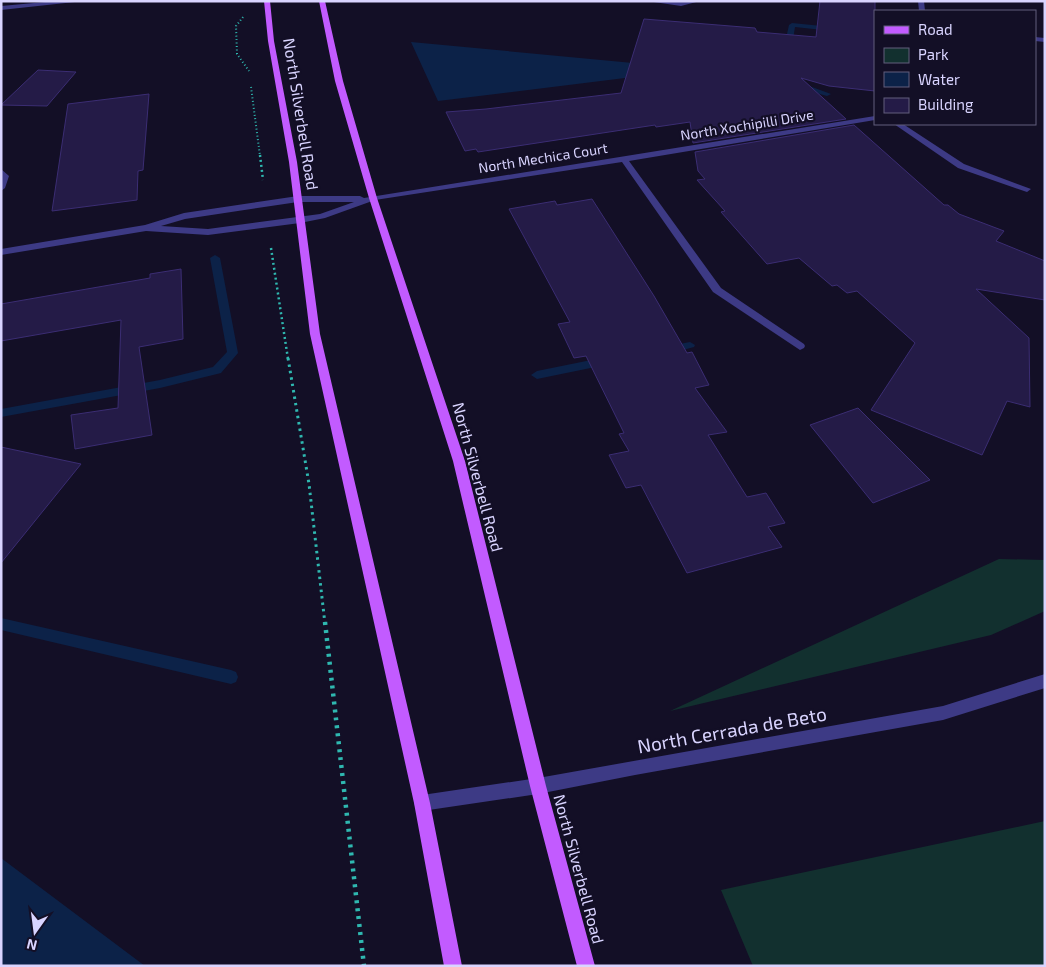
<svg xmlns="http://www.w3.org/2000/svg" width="1046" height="967" font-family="'Exo 2',sans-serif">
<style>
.green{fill:#12302f}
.water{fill:#0c2248}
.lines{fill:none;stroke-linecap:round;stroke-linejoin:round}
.stream{fill:#0c2248;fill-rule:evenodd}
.building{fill:#241b47;stroke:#3b2d73}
.path-far3{stroke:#2fb8b0;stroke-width:2;stroke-dasharray:1 2.5;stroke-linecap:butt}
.path-far2{stroke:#2fb8b0;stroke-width:2.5;stroke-dasharray:2 3;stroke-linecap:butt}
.path-far1{stroke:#2fb8b0;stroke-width:3;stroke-dasharray:2.5 4;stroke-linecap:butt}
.path{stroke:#2fb8b0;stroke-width:4.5;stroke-dasharray:3 5;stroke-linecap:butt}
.minor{fill:#3d3a85;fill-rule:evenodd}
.major{fill:#c25bff;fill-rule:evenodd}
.labels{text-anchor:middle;stroke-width:4.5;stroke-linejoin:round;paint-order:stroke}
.far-street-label{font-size:14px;fill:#d9d4ff;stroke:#130f26}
.street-label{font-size:16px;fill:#d9d4ff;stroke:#130f26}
.near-street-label{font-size:19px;fill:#d9d4ff;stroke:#130f26}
</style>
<rect width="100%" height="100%" fill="#130f26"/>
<!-- green -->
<path class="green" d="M999 559 1045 560V611L991 635 670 711Z
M1045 821V966H753L721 890Z"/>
<!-- water -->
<path class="water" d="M411 42 633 63V77L438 101Z
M1 858 145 966H1Z"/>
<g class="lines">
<!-- stream -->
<path class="stream" d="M792 23 832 27 835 29 832 31 795 27 791 52 787 54 783 52 789 25Z
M795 83H801L831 94 827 96 795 87Z
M215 255 220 258 238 353 221 373 217 374 160 388 1 417V409L160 380 213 367 227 352 210 258Z
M690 342 695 345 694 347 668 354 663 350 664 347Z
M606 357 611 361 610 364 537 379 531 375 537 371Z
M1 618 231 670 236 672 238 677 236 682 231 684 1 630Z"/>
</g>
<!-- building -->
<path class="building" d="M820 1H875V91L829 86 801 78 846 119 693 143 690 122 656 127 655 125 478 152 476 149 465 151 446 112 486 109 621 93 644 19 755 28 757 32 816 37Z
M38 70 76 72 47 106 1 105Z
M149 94 143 170 138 171 137 200 52 211 68 104Z
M854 125 944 205H948L959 214 1004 231 996 241 1045 261V300L976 289 1029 338 1030 407 1007 401 982 455 871 410 915 343 857 291 847 293 837 285 832 286 799 258 767 264 721 212 725 211 697 180 705 179 698 171 695 152Z
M592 199 654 296 687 353 692 352 709 385 695 388 727 432 708 435 747 497 766 493 785 523 768 527 782 547 687 573 641 485 626 488 609 455 629 451 619 434 624 433 586 356 574 358 558 324 570 322 509 209 555 201 557 205Z
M181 269 183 339 139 347 152 435 75 449 71 415 118 408 121 320 1 341V304L150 278V274Z
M858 408 930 480 873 503 810 425Z
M1 447 81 464 1 563Z"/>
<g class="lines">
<!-- path-far3 -->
<path class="path-far3" d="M243 17 236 26 237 54 249 71
M251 87 260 156"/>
<!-- path-far2 -->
<path class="path-far2" d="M260 155 263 180
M271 248 288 359"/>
<!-- path-far1 -->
<path class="path-far1" d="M288 358 309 484 325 624"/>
<!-- path -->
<path class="path" d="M325 622 364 966"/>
<!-- minor -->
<path class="minor" d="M56 1H84L1 10V6Z
M647 1H700L681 6Z
M918 1H924L925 11H919Z
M1035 37 1045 38V42L1035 41Z
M875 116V120L629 161 721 288 804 344 805 346 804 348 800 350 713 292 622 162 375 200 325 218 300 223 208 235 146 231 1 255V249L145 225 184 213 298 196H360L364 198ZM298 202H354L320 214 208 229 161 226 185 219Z
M894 124H903L964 164 1031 189 1027 192 1024 191 958 168Z
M1 169 9 176 5 188 1 191Z
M1045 674V688L943 720 635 775 538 794 422 811 416 809 414 803 416 797 422 795 538 778 943 706Z"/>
<!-- major -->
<path class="major" d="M264 1H270L274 41 297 162 320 334 430 803 462 966H444L414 803 310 334 289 162 268 41Z
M319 1H325L343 81 377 198 465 461 546 786 595 966H577L530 786 453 461 369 198 335 81Z"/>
</g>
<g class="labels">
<!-- far-street labels -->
<g class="far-street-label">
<text transform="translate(747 125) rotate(-9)" y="5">North Xochipilli Drive</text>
<text transform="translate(543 158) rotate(-9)" y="5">North Mechica Court</text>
</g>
<!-- street labels -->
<g class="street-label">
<text transform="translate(301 114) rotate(81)" y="6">North Silverbell Road</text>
<text transform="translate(478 477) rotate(75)" y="6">North Silverbell Road</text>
<text transform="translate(579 869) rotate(75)" y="6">North Silverbell Road</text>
</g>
<!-- near-street labels -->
<g class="near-street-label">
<text transform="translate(732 730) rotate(-10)" y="7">North Cerrada de Beto</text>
</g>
</g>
<!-- border -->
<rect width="1046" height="967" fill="none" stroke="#d9d4ff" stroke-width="5"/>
<!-- legend -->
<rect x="874" y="10" width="162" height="115" fill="#130f26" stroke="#625e7d"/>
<rect x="884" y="26" width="25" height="8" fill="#c25bff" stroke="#625e7d"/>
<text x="918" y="35" font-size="15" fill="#d9d4ff">Road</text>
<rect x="884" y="48" width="25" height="15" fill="#12302f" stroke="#625e7d"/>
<text x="918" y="60" font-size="15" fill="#d9d4ff">Park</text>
<rect x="884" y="72" width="25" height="15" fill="#0c2248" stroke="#625e7d"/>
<text x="918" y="85" font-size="15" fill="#d9d4ff">Water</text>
<rect x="884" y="98" width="25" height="15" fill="#241b47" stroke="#625e7d"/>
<text x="918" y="110" font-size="15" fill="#d9d4ff">Building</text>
<!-- north arrow -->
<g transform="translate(35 932) rotate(194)" stroke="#130f26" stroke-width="4" paint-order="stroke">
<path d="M0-4L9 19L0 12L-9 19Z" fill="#d9d4ff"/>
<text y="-8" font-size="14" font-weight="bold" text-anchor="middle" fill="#d9d4ff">N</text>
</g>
</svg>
